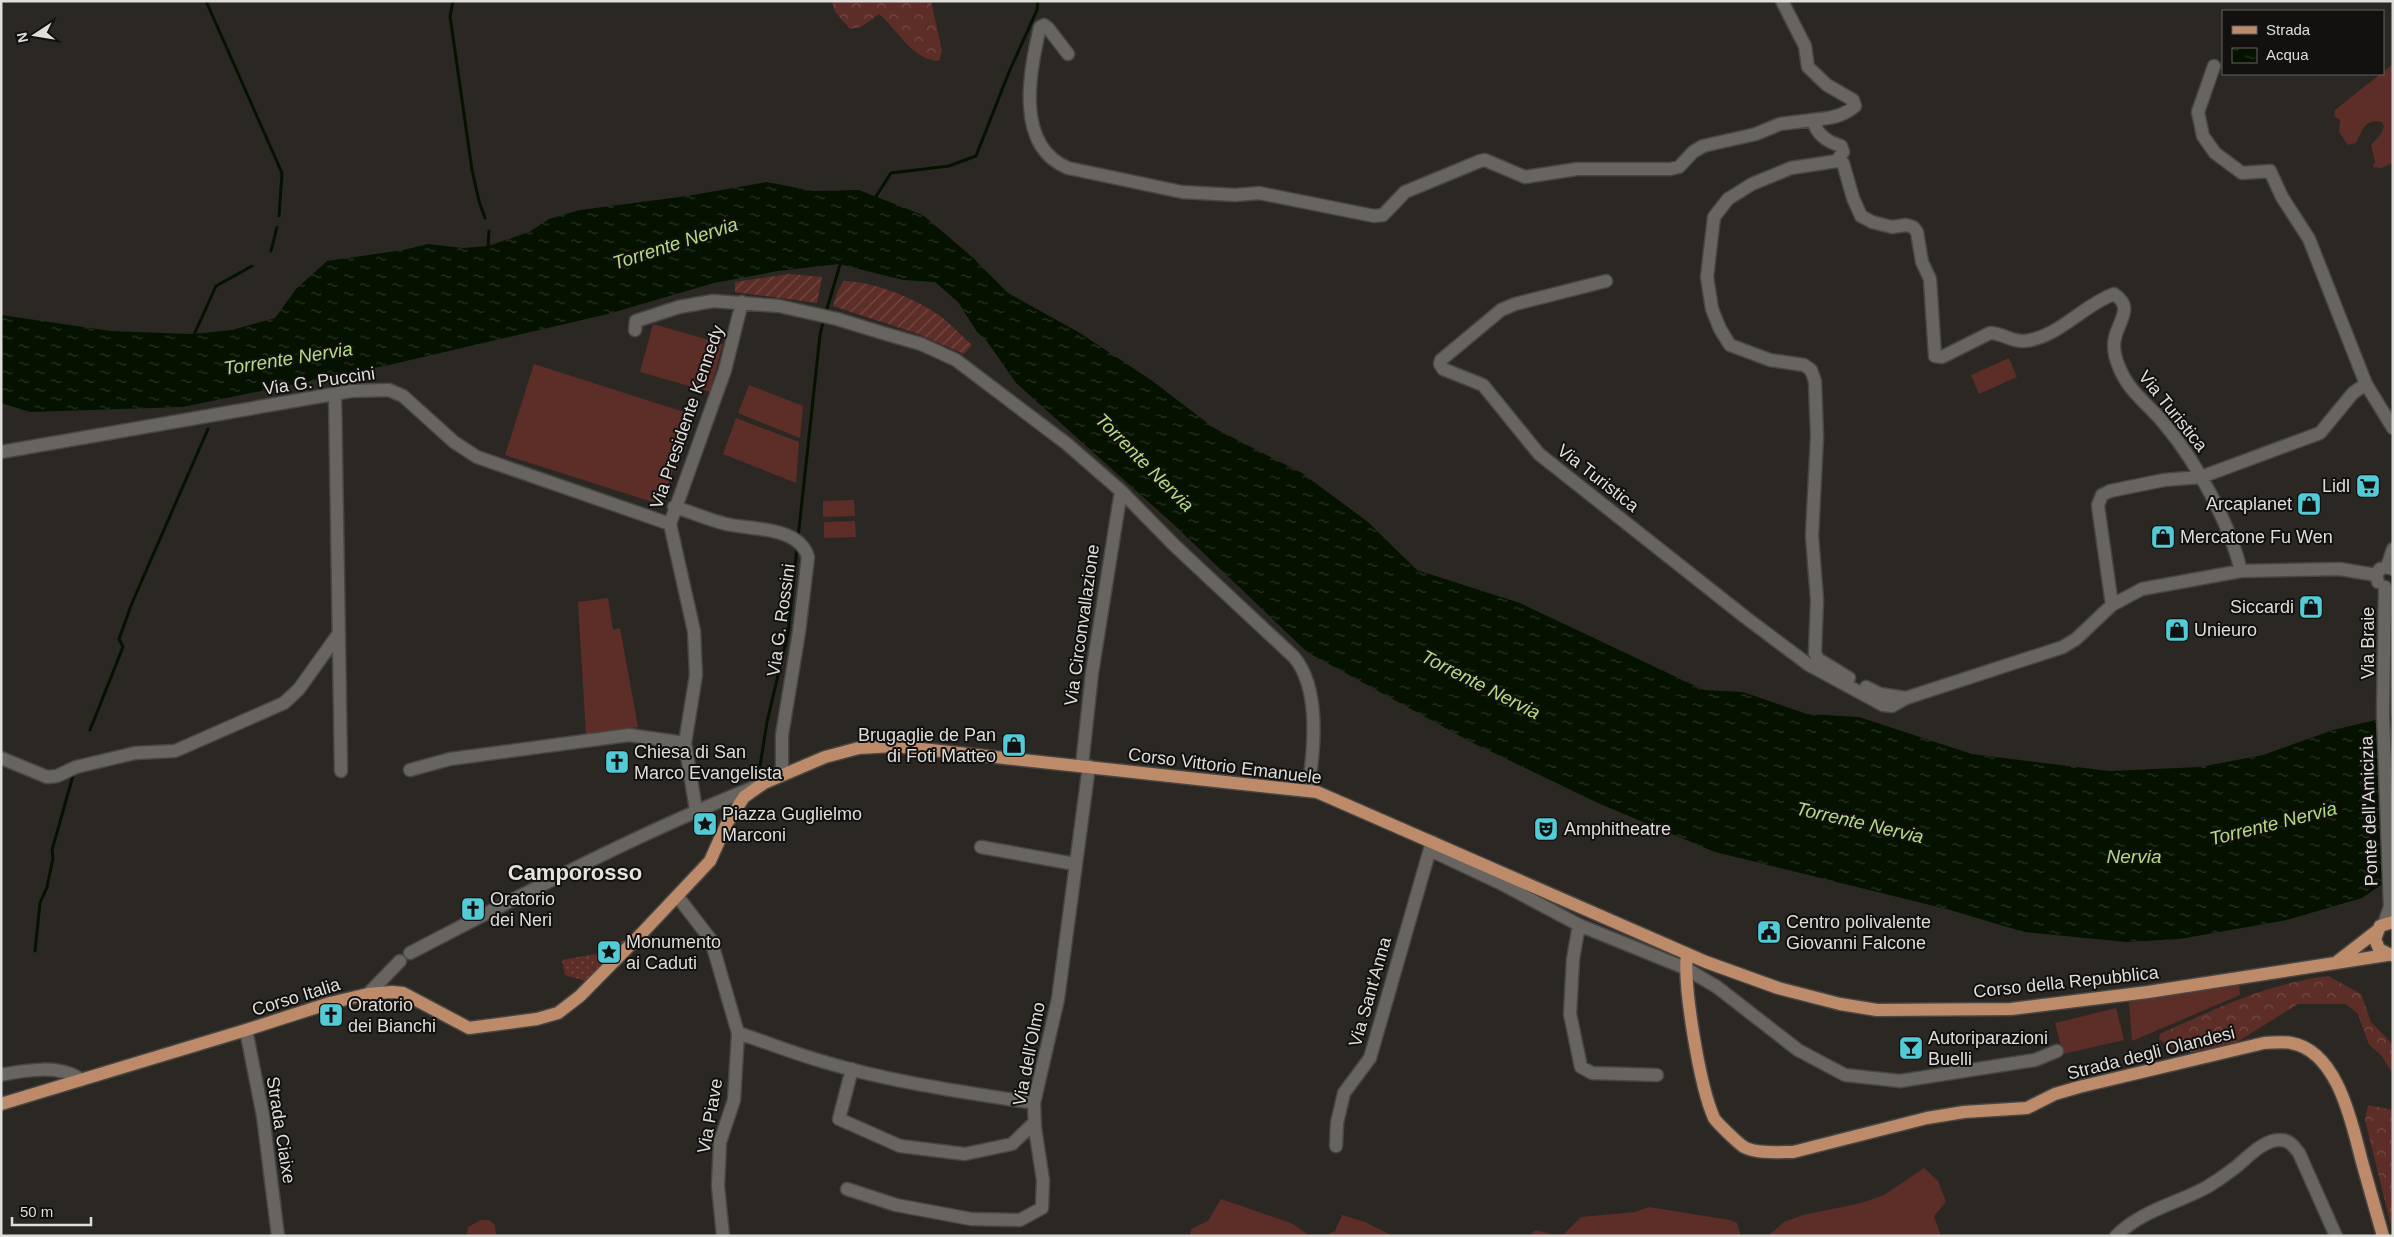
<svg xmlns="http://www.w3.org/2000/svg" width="2394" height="1237" font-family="Arial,sans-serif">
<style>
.grass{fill:#5d2d27}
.forest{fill:url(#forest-crowns)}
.park{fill:url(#park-dots)}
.garden{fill:url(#garden-furrows)}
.water{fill:url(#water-ripples)}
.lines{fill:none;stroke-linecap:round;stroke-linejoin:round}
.stream{stroke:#061200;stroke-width:3}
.minor-casing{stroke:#484643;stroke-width:15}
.major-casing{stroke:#484643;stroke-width:15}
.minor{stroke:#686561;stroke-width:12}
.major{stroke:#bd8b69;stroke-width:12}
.labels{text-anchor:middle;stroke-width:4;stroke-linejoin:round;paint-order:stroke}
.street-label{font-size:18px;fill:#dfdedb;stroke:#12110f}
.poi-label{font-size:18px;fill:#dfdedb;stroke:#12110f;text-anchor:start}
.water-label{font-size:19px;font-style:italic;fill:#b3dc83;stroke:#12110f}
.district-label{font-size:22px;font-weight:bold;fill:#e6e2dd;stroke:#12110f}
</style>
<defs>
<pattern id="forest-crowns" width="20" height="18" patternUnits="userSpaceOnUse" patternTransform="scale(1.25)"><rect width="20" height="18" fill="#5d2d27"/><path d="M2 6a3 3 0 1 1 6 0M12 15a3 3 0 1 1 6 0" fill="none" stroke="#744b46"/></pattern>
<pattern id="park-dots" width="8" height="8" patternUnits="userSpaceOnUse" patternTransform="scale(1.25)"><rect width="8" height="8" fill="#5d2d27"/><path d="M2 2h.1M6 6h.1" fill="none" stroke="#744b46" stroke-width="1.8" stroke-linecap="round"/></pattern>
<pattern id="garden-furrows" width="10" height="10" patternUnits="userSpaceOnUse" patternTransform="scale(1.25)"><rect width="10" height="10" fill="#5d2d27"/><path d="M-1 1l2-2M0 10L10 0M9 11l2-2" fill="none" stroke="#744b46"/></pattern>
<pattern id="water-ripples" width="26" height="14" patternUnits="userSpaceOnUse" patternTransform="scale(1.25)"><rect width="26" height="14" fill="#061200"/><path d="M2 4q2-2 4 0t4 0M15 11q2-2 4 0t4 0" fill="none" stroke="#2a3425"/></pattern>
</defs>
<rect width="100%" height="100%" fill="#2b2824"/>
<!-- grass -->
<path class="grass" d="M2393 64V163L2381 168 2373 167 2375 162 2371 145 2381 134 2384 127 2382 122C2364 118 2362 132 2356 143L2348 145 2339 132 2340 120 2334 116 2335 110Z
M653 324 723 344 710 392 640 372Z
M2009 358 2017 377 1979 394 1971 375Z
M534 364 690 414 662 505 505 455Z
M749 385 803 406 800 438 738 413Z
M736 418 799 442 796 483 723 454Z
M854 500 855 516 823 517V501Z
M855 521 856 537 824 538V522Z
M608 598 613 630 620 628 638 727 586 736 578 602Z
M2239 984 2240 995 2132 1041 2129 1002Z
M2116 1008 2124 1040 2063 1054 2055 1023Z
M1924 1168 1938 1181 1946 1202 1934 1216 1941 1236H1768L1784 1222 1803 1215 1861 1203 1884 1195Z
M1221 1199 1291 1223 1310 1236H1190L1191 1229 1208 1221Z
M1649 1207 1730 1220 1737 1223 1741 1236H1530L1535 1230 1556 1235 1564 1234 1581 1217 1635 1212Z
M1342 1215 1365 1222 1393 1236H1324L1335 1231Z
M481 1220H489L495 1225 496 1236H467L468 1227Z"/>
<!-- forest -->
<path class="forest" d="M832 1H931L942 51 939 61C912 60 898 30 879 14L861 27 850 29 835 12Z
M2328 976 2361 994 2371 1022 2393 1045V1074L2381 1055 2369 1045 2358 1014 2346 1004H2298L2237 1042 2194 1052H2179L2159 1039 2160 1034C2217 1008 2266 984 2328 976Z
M2368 1105 2393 1110V1234L2365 1120Z"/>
<!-- park -->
<path class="park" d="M623 940 626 942 585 981 565 975 562 960 601 953Z"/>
<!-- garden -->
<path class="garden" d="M789 274 822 277 817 303 735 292V282Z
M844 281C874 282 909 296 934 312 948 320 960 335 972 345L964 354 918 334 833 306 838 290Z"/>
<!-- water -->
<path class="water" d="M767 182 813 191 859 190 923 215 971 256 1008 293 1080 333 1151 380 1214 428 1302 473 1368 522 1417 570 1520 603 1704 690 1743 692 1807 714 1859 717 1972 754 2109 771 2200 767 2263 755 2333 730 2393 716V877L2362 898 2287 920 2180 939 2126 942 2024 932 1950 910 1715 852 1600 804 1471 742 1307 652 1172 523 1016 383 986 340 977 332 958 302 935 282 903 280 839 264 778 271 714 283 608 314 389 365 183 407 30 412 1 403V315L111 331 193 334 232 330 275 318 296 289 327 261 403 250 428 244 463 248 488 246 529 232 549 219 580 210 687 196Z"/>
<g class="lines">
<!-- stream -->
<path class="stream" d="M206 1 282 173 279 216
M453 1 450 16 472 170 479 201 485 218
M875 198 891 173 949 166 976 156 1009 72 1037 10 1038 1
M488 248 489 231
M271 251 277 227
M826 312 841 261
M193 337 216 286 252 266
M798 538 820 335 824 318
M90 730 123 647 119 639 132 603 208 429
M760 766 767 722 788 633 797 547
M35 951 40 903 47 887 53 858 52 850 74 772"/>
<defs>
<path id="minor" d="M1782 1 1805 46 1808 67 1827 85 1853 100 1855 106C1845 115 1834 118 1820 119L1815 126C1820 137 1829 142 1841 146L1843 152 1837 161 1791 168 1752 184 1728 199 1714 217 1707 277 1712 309 1720 329 1730 345 1770 360 1804 365 1811 370 1815 381 1817 437 1812 536 1817 600 1815 653 1818 659 1849 678
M1068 54 1048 28 1044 25 1040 27C1030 71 1014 146 1068 168L1182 192 1235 195 1259 193 1374 216 1383 215 1405 192 1480 161 1485 160 1525 177 1577 169H1670L1679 167 1693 152 1703 146 1756 134 1780 124 1820 119
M2214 66 2198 112 2203 136 2215 153 2242 173 2270 171 2282 197 2309 239 2366 384 2393 428
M1843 163 1853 198 1861 216 1872 222 1892 227 1906 225 1913 227 1917 232 1922 262 1930 279 1935 356 1942 357 1990 333C2002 333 2012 342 2024 341 2058 338 2083 305 2114 294 2137 309 2114 324 2114 345 2114 352 2116 360 2119 367 2129 393 2151 406 2166 426 2197 463 2230 524 2241 571
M1606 281 1515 304 1501 310 1441 360 1440 364 1443 369 1483 385 1539 454 1745 617 1809 665 1883 705 1892 706 1906 698 2063 647 2076 639 2112 605 2142 589 2241 571 2340 569 2376 575
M635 330 636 321 679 307 713 301 779 306 837 319 886 334 921 344 956 360 1067 444 1121 491 1174 545 1294 657C1321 689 1314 751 1308 791
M335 394 341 771
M1 452 351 391 389 390 403 396 454 442 477 457 670 524
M674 507C692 512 709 520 726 524 752 530 799 526 808 557L799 632 782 735V774
M2387 567 2393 549
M2378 582 2376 575 2380 569 2387 567 2393 569
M2112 605 2099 513 2098 505 2102 495 2110 491 2164 480 2201 477 2320 433 2353 393 2366 384
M1866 687 1880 694 1906 698
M1 758 47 777 57 776 76 767 135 753 175 751 284 703 299 689 339 633
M1082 765 1092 673 1121 491
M410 770 450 759 629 735 685 743
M696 810 685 743 696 675 694 631 670 524 725 370 742 302
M981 847 1075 864
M1430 850 1500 883 1579 925 1685 968 1717 987 1798 1050 1845 1075 1900 1081 2035 1060 2057 1051
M678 897 711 940 738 1033 734 1100 720 1142 718 1186 723 1236
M2384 924 2390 907 2383 714 2385 587
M1579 925 1573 959 1570 1014 1581 1067 1592 1073 1657 1075
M410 953C524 894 636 834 755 787
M368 994 400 961
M246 1030 263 1116 278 1236
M738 1033C766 1042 793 1053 821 1061 890 1082 962 1092 1034 1103
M852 1069 839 1119 900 1146 965 1154 1012 1144 1035 1122
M1 1075C25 1070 61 1064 81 1080
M1336 1146 1337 1123 1344 1093 1370 1058 1432 842
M847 1189 896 1205 971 1219 1020 1220 1042 1208 1043 1180 1035 1128 1034 1103 1058 999 1089 766
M2116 1236C2142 1210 2176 1204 2207 1187 2217 1181 2227 1174 2236 1167 2248 1157 2264 1139 2281 1140 2290 1140 2294 1147 2299 1153L2336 1236"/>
<path id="major" d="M1687 954C1683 987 1700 1087 1714 1118 1717 1123 1739 1144 1744 1147 1757 1154 1779 1152 1793 1152L1927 1118 1964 1112 2027 1108 2055 1094 2079 1087 2264 1043C2272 1043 2283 1041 2291 1043 2338 1051 2352 1124 2362 1162 2369 1187 2376 1211 2383 1236
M2391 955 2379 949 2375 939 2380 926 2393 922
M2338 961 2378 930
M1 1104 246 1030 330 1003 368 994 392 992 403 993 469 1028 537 1019 558 1013 580 996 643 932 710 861 727 823 744 797 764 783 825 757 859 748 894 746 1317 792 1706 962 1778 988 1840 1004 1877 1010 2011 1009 2148 992 2387 955"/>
</defs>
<!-- minor casing -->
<use href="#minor" class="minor-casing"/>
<!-- major casing -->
<use href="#major" class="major-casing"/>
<!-- minor -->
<use href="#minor" class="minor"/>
<!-- major -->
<use href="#major" class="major"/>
</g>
<!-- icons -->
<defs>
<symbol id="supermarket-square" viewBox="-11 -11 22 22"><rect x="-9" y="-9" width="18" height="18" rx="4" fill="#52cbd7" stroke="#12110f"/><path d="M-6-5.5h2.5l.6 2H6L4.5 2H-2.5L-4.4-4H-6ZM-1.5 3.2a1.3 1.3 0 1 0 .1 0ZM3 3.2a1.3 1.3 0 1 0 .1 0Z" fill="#111"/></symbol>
<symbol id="shop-square" viewBox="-11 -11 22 22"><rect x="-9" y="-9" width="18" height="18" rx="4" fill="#52cbd7" stroke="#12110f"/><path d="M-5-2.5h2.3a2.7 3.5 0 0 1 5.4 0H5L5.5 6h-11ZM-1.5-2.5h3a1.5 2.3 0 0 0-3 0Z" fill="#111"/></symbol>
<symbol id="church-square" viewBox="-11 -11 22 22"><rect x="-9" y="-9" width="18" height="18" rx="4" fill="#52cbd7" stroke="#12110f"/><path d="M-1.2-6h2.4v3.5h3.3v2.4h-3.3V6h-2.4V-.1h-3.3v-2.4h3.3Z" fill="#111"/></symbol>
<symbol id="sight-square" viewBox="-11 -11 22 22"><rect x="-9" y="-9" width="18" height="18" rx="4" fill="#52cbd7" stroke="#12110f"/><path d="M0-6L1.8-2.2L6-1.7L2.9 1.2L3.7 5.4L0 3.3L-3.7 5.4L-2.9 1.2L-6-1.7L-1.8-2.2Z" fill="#111"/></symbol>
<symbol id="theatre-square" viewBox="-11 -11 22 22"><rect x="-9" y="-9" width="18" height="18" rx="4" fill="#52cbd7" stroke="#12110f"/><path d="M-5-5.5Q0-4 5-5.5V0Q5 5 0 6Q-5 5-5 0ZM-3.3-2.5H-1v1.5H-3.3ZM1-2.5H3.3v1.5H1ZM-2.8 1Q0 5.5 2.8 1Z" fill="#111"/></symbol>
<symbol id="civic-square" viewBox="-11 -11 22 22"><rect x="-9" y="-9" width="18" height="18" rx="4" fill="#52cbd7" stroke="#12110f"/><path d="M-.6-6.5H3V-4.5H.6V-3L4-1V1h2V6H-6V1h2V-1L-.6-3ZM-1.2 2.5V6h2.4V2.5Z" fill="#111"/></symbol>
<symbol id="bar-square" viewBox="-11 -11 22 22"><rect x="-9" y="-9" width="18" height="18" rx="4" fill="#52cbd7" stroke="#12110f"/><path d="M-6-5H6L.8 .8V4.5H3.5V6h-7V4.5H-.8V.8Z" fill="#111"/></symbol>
</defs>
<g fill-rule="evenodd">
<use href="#supermarket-square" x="2354" y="472" width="28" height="28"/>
<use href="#shop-square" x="2295" y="490" width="28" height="28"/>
<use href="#shop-square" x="2149" y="523" width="28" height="28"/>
<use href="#shop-square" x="2297" y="593" width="28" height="28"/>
<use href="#shop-square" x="2163" y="616" width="28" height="28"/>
<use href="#shop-square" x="1000" y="731" width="28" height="28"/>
<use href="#church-square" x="603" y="748" width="28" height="28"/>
<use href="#sight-square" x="691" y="810" width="28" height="28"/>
<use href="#theatre-square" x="1532" y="815" width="28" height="28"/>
<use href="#church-square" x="459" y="895" width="28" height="28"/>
<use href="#civic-square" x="1755" y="918" width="28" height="28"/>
<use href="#sight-square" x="595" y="938" width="28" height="28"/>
<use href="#church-square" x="317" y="1001" width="28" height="28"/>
<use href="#bar-square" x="1897" y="1034" width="28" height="28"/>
</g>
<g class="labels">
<!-- street labels -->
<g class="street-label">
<text transform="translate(319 381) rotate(-8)" y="6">Via G. Puccini</text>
<text transform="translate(2173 411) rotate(51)" y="6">Via Turistica</text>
<text transform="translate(687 417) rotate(-71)" y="6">Via Presidente Kennedy</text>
<text transform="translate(1598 478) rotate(38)" y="6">Via Turistica</text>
<text transform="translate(781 620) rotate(-82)" y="6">Via G. Rossini</text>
<text transform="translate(1082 625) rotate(-82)" y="6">Via Circonvallazione</text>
<text transform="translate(2368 643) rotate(-90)" y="6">Via Braie</text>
<text transform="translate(1225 766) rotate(7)" y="6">Corso Vittorio Emanuele</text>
<text transform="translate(2369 811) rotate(-92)" y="6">Ponte dell'Amicizia</text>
<text transform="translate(2066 982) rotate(-6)" y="6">Corso della Repubblica</text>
<text transform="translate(1370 992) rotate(-74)" y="6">Via Sant'Anna</text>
<text transform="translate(296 997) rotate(-17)" y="6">Corso Italia</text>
<text transform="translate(2151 1053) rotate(-14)" y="6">Strada degli Olandesi</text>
<text transform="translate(1029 1054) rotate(-79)" y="6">Via dell'Olmo</text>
<text transform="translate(710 1116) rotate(-80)" y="6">Via Piave</text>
<text transform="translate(281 1130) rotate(81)" y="6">Strada Ciaixe</text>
</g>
<!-- poi labels -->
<g class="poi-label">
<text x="2350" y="492" text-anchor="end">Lidl</text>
<text x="2292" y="510" text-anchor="end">Arcaplanet</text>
<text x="2180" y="543">Mercatone Fu Wen</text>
<text x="2294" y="613" text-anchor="end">Siccardi</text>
<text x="2194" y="636">Unieuro</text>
<text x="996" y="741" text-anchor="end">Brugaglie de Pan<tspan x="996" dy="21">di Foti Matteo</tspan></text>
<text x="634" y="758">Chiesa di San<tspan x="634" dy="21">Marco Evangelista</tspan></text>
<text x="722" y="820">Piazza Guglielmo<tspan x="722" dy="21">Marconi</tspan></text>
<text x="1564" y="835">Amphitheatre</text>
<text x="490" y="905">Oratorio<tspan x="490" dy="21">dei Neri</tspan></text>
<text x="1786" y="928">Centro polivalente<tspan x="1786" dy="21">Giovanni Falcone</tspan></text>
<text x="626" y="948">Monumento<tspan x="626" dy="21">ai Caduti</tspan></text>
<text x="348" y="1011">Oratorio<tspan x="348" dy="21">dei Bianchi</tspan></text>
<text x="1928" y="1044">Autoriparazioni<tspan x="1928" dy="21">Buelli</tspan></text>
</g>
<!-- water labels -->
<g class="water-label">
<text transform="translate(675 243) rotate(-18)" y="7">Torrente Nervia</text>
<text transform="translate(288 358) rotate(-9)" y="7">Torrente Nervia</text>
<text transform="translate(1145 462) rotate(45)" y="7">Torrente Nervia</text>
<text transform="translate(1481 684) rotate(27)" y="7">Torrente Nervia</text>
<text transform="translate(1860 822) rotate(13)" y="7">Torrente Nervia</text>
<text transform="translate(2273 823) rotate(-14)" y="7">Torrente Nervia</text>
<text x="2134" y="863">Nervia</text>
</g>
<!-- district labels -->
<g class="district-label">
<text x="575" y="880">Camporosso</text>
</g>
</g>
<!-- border -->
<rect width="2394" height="1237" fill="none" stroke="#dfdedb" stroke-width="5"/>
<!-- legend -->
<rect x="2222" y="10" width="162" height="65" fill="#12110f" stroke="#646361"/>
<rect x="2232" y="26" width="25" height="8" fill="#bd8b69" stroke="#646361"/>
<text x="2266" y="35" font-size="15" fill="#dfdedb">Strada</text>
<rect x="2232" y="48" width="25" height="15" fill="url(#water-ripples)" stroke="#646361"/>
<text x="2266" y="60" font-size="15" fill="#dfdedb">Acqua</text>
<!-- north arrow -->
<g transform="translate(35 35) rotate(258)" stroke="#12110f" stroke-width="4" paint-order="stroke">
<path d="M0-4L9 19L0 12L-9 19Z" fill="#dfdedb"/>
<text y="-8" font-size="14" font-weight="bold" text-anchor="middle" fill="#dfdedb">N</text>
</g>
<!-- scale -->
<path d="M12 1217v8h79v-8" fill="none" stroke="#dfdedb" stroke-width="2.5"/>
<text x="20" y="1217" font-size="15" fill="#dfdedb" stroke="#12110f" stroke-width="4" paint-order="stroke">50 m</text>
</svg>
